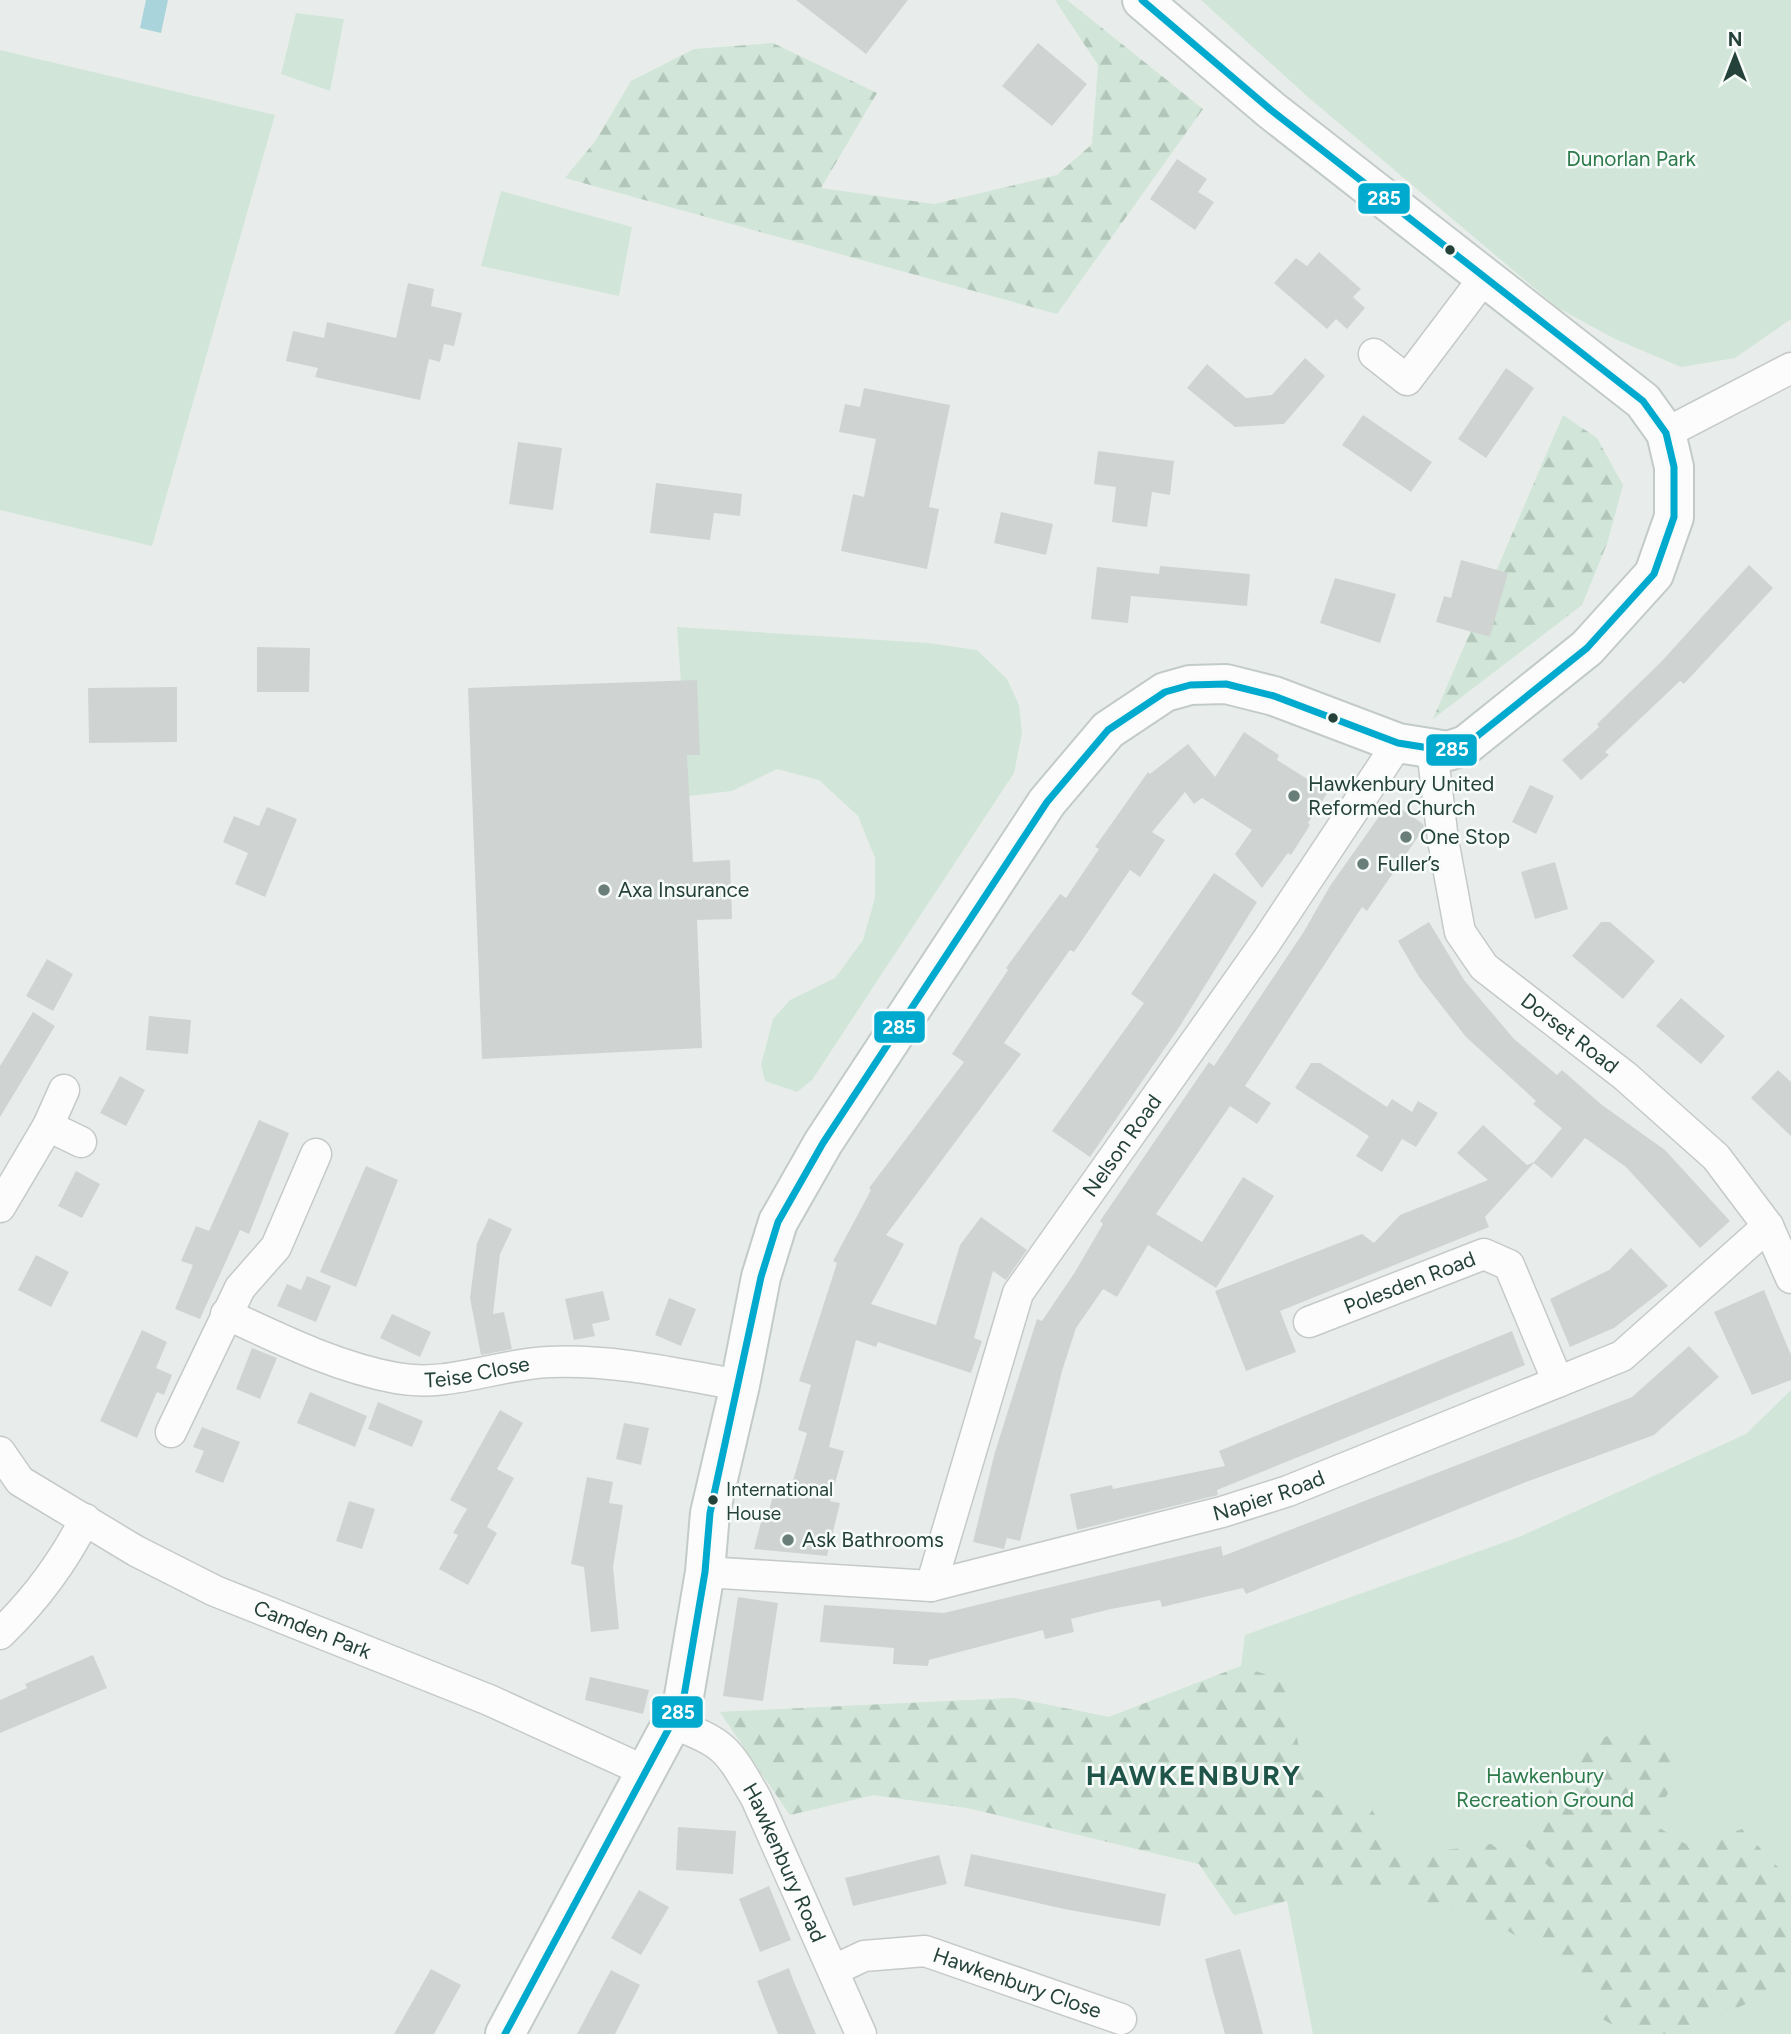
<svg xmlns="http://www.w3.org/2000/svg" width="1791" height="2034" font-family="Figtree,sans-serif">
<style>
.green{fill:#d1e6d8}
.forest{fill:url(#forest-firs)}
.water{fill:#a9d4db}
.building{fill:#cfd4d2}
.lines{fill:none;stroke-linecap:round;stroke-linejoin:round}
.street-casing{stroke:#c5cac8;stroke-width:33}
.secondary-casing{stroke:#c3cbc8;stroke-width:42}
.street{stroke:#fcfcfc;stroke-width:30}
.secondary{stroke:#fcfcfc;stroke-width:38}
.bus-1-casing{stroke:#f7fbf9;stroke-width:12}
.bus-1{stroke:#00a9ce;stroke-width:7}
.bus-dot{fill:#24423a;stroke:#f7fbf9;stroke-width:2.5}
.poi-dot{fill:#697e78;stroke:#f7fbf9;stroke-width:2.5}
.labels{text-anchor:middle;stroke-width:5;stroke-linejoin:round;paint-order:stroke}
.bus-label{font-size:19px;fill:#24423a;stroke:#f7fbf9;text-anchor:start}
.park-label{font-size:21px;fill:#2d7a4b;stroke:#f7fbf9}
.poi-label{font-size:21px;fill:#24423a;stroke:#f7fbf9;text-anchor:start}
.street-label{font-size:21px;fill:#24423a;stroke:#f7fbf9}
.district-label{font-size:28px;font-weight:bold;letter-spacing:2px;fill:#1f5548;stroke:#f7fbf9}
.line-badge{stroke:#f7fbf9;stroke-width:2.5}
.badge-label{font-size:19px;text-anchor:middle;font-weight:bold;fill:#fff}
</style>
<defs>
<pattern id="forest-firs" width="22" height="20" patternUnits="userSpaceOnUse" patternTransform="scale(1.75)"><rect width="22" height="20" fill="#d1e6d8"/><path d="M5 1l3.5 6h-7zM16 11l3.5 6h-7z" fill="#b3c6ba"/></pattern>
</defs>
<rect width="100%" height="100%" fill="#e8edeb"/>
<!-- green -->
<path class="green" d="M1201 0H1791V319L1735 358 1681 367 1615 339 1558 308 1309 98Z
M296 13 344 19 330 91 281 74Z
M0 50 275 115 152 546 0 510Z
M501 191 632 227 619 296 481 266Z
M677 627 928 643 977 650 1007 679 1019 705 1022 733 1014 773 812 1080 797 1092 765 1081 761 1065 773 1019 790 1000 835 978 863 940 875 898V858L858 816 819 780 777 769 732 791 689 796Z
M1791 1390V2034H1313L1287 1901 1234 1915 1199 1864 968 1808 873 1795 790 1815 720 1712 1013 1698 1109 1717 1241 1666 1245 1635 1519 1537 1746 1434Z"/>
<!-- forest -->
<path class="forest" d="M1055 0H1067L1203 109 1057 314 565 178 596 140 631 81 694 49 773 43 877 93 821 188 934 204 1057 175 1092 144 1098 65Z
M1563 415 1597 438 1623 485 1608 541 1582 605 1433 719Z
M1241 1666 1284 1681 1308 1787 1373 1811 1395 1857 1491 1844 1543 1881 1554 1871 1523 1844 1571 1746 1630 1730 1670 1739 1686 1765 1650 1822 1692 1848 1742 1829 1791 1881V1983L1681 2034H1630L1602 2019 1575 1970 1494 1923 1359 1881 1234 1915 1199 1864 968 1808 873 1795 790 1815 720 1712 1013 1698 1109 1717Z"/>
<!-- water -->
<path class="water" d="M146 0H168L161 33 140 28Z"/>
<!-- building -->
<path class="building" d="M796 0H908L866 54Z
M1038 43 1087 84 1052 126 1002 86Z
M1177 159 1207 179 1198 192 1214 202 1195 230 1150 199Z
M1319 252 1361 289 1353 297 1365 308 1347 329 1336 319 1327 329 1274 283 1296 258 1307 266Z
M408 283 434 289 431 306 462 313 454 346 444 344 440 362 429 359 420 400 315 377 318 368 286 361 293 331 324 338 327 322 396 338Z
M1305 358 1325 376 1284 424 1235 427 1187 388 1207 364 1246 398 1272 395Z
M1506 368 1534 388 1486 458 1458 439Z
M864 388 950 405 929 507 939 509 927 569 841 551 853 494 864 497 876 439 839 432 845 404 860 407Z
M1363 415 1432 462 1411 492 1342 445Z
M518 442 562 448 553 510 509 504Z
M1098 451 1174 461 1170 495 1152 492 1147 527 1112 522 1116 487 1094 484Z
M656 483 742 494 740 516 714 513 710 540 650 533Z
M1001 512 1053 524 1046 555 994 543Z
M1461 560 1508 573 1490 637 1436 622 1444 596 1451 598Z
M1749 565 1773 588 1684 684 1680 681 1605 752 1609 755 1581 780 1562 760 1599 727 1597 724 1661 662Z
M1160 566 1250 574 1247 606 1131 596 1128 623 1091 619 1097 567 1159 574Z
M1335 578 1396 594 1380 643 1320 623Z
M257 647 310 648 309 692H257Z
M697 680 700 755H687L693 862 730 860 732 919 697 920 702 1048 482 1059 468 688Z
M177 687V742L89 743 88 688Z
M1244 732 1279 755 1277 760 1328 792 1308 823 1310 825 1291 855 1288 853 1262 888 1235 854 1252 830 1202 798 1194 804 1185 792 1152 832 1165 840 1140 877 1130 870 1074 952 1070 950 1022 1017 1004 1043 1021 1054 886 1235 904 1244 871 1304 936 1325 960 1245 981 1217 1027 1250 1006 1280 993 1271 974 1338 982 1341 971 1373 878 1342 876 1347 856 1340 829 1447 844 1451 830 1501 840 1503 827 1556 754 1549 762 1518 767 1519 775 1487 790 1491 807 1433 798 1430 811 1385 799 1381 837 1263 833 1261 871 1190 869 1188 964 1062 952 1054 1008 970 1006 968 1060 894 1066 898 1099 849 1095 847 1148 772 1150 774 1188 744 1215 777Z
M1530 785 1554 796 1536 834 1512 822Z
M1390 801 1423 824 1424 828 1367 911 1362 907 1245 1086 1271 1103 1257 1124 1230 1106 1156 1214 1202 1242 1243 1177 1274 1196 1216 1288 1148 1245 1117 1297 1103 1289 1076 1328 1062 1371 1020 1541 1007 1538 1004 1549 973 1542 995 1452 1037 1319 1042 1321 1075 1272 1103 1224 1100 1221 1209 1062 1214 1066 1303 933 1330 886Z
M267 807 297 819 265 897 235 884 248 853 223 842 234 816 259 826Z
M1555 862 1568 909 1535 919 1521 872Z
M1214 873 1257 902 1178 1029 1090 1157 1052 1131 1144 1003 1131 994Z
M1429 922 1464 980 1514 1039 1557 1075 1562 1070 1602 1105 1665 1150 1730 1221 1700 1248 1626 1167 1585 1138 1552 1178 1534 1163 1485 1217 1489 1227 1280 1311 1296 1352 1246 1371 1215 1291 1362 1234 1374 1243 1400 1215 1488 1180 1457 1153 1483 1125 1527 1165 1534 1162 1562 1128 1533 1104 1536 1101 1466 1037 1419 977 1398 941Z
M1601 922H1610L1655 961 1623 999 1572 956Z
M47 959 73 974 53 1011 26 996Z
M1681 998 1725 1036 1701 1064 1656 1026Z
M33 1012 55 1026 0 1117V1066Z
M149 1016 191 1020 188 1054 146 1050Z
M1311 1063H1320L1387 1107 1392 1099 1412 1112 1418 1101 1438 1113 1416 1147 1402 1139 1382 1172 1356 1156 1369 1136 1295 1088Z
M1778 1070 1791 1082V1136L1751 1098Z
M120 1076 145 1090 126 1126 100 1113Z
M259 1120 289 1133 249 1234 240 1230 200 1319 175 1309 193 1265 181 1261 196 1226 209 1231Z
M366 1166 398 1180 356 1287 320 1272Z
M76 1171 100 1184 82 1218 58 1206Z
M489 1218 512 1229 500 1254 493 1314 504 1312 512 1349 481 1355 470 1298 477 1243Z
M1631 1248 1668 1286 1614 1328 1570 1347 1550 1299 1609 1270Z
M36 1255 69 1272 51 1307 18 1290Z
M307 1276 331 1286 316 1322 277 1306 287 1284 301 1290Z
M1764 1290 1791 1355V1380L1752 1395 1714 1312Z
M603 1291 610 1320 592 1324 595 1336 574 1340 565 1299Z
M669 1298 696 1309 681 1346 655 1335Z
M392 1314 431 1332 420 1357 380 1338Z
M142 1330 167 1342 156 1368 172 1375 164 1395 157 1392 137 1438 100 1421Z
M1512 1331 1525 1365 1217 1490 1218 1495 1077 1530 1070 1494 1112 1485 1113 1489 1225 1466 1219 1451Z
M1689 1346 1719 1377 1654 1435 1526 1482 1246 1594 1243 1588 1162 1607 1160 1600 1111 1609 1071 1619 1074 1632 1045 1639 1043 1630 929 1660 928 1666 893 1664 894 1648 820 1642 824 1605 944 1613 1221 1546 1223 1556 1632 1397Z
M252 1348 277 1358 260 1399 236 1389Z
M310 1392 367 1416 355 1447 297 1423Z
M378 1402 423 1421 412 1447 368 1429Z
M500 1410 523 1423 497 1469 514 1478 487 1527 497 1533 468 1585 439 1569 458 1535 453 1533 467 1509 450 1500Z
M624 1423 649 1428 641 1465 616 1459Z
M202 1427 240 1442 223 1483 195 1472 204 1451 193 1447Z
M587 1477 613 1482 609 1503 623 1505 613 1567 619 1629 591 1632 584 1567 571 1564Z
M349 1501 375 1509 362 1549 336 1541Z
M738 1597 778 1603 763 1701 723 1696Z
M93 1655 107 1688 0 1733V1700L27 1688 25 1684Z
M590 1677 649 1690 643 1714 585 1700Z
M678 1827 736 1831 733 1874 676 1870Z
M971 1854 1166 1894 1160 1926 1064 1909 964 1886Z
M939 1855 947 1884 853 1906 845 1878Z
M769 1886 791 1940 760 1952 739 1899Z
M639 1890 669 1907 641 1955 611 1938Z
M1240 1949 1253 1995 1263 2034H1225L1213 1991 1205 1959Z
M789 1968 794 1982 816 2034H778L769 2012 757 1981Z
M431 1969 461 1985 434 2034H394Z
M611 1970 640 1985 615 2034H577Z"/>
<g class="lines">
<defs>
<g id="street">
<path d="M1374 354 1407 380 1484 278"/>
<path d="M1666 433 1791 368"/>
<path id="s1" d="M1432 749 1443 840 1460 932 1484 967 1625 1076 1716 1157 1768 1226 1791 1278"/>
<path d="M48 1126 81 1142"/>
<path d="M0 1207 48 1126 64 1090"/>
<path id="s2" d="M226 1314C280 1339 336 1367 396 1378 449 1388 497 1364 549 1362 613 1359 678 1374 740 1385"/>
<path id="s3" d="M1309 1322 1484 1254 1509 1265 1558 1382"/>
<path d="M171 1432 240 1288 276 1247 316 1154"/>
<path id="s4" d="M0 1452 20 1481 136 1551 215 1591 489 1700 647 1772"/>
<path id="s5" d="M705 1572 931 1586 1222 1512 1288 1491 1622 1356 1768 1226"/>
<path id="s6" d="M931 1586 1018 1293 1266 942 1398 743"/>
<path d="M0 1634C35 1600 63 1563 85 1519"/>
<path id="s7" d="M673 1724C726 1743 728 1750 756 1798L861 2034"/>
<path id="s8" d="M834 1970 864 1956 925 1951 1121 2019"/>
</g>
<path id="secondary" d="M505 2034 683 1702 705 1572 710 1513 740 1385 761 1277 778 1222 823 1143 1047 802 1108 730 1165 692 1190 685 1226 684 1274 696 1398 743 1448 751 1466 745 1587 648 1654 574 1674 517V467L1666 433 1643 401 1271 110 1142 0"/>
</defs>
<!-- street casing -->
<use href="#street" class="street-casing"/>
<!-- secondary casing -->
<use href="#secondary" class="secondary-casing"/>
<!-- street -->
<use href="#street" class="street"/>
<!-- secondary -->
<use href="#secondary" class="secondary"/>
<defs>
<path id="bus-1" d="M505 2034 683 1702 705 1572 710 1513 761 1277 778 1222 823 1143 1047 802 1108 730 1165 692 1190 685 1226 684 1274 696 1398 743 1448 751 1466 745 1587 648 1654 574 1674 517V467L1666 433 1643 401 1271 110 1142 0"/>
</defs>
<!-- bus-1 casing -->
<use href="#bus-1" class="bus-1-casing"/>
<!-- bus-1 -->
<use href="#bus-1" class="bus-1"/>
</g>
<!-- markers -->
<g class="bus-dot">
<circle cx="1450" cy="250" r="6"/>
<circle cx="1333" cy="718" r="6"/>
<circle cx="713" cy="1500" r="6"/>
</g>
<g class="poi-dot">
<circle cx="1294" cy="796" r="7"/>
<circle cx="1406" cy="837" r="7"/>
<circle cx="1363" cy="864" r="7"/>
<circle cx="604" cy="890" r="7"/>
<circle cx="788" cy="1540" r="7"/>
</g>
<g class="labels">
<!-- bus labels -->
<g class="bus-label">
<text x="726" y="1496">International<tspan x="726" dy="24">House</tspan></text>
</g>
<!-- park labels -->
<g class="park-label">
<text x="1631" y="166">Dunorlan Park</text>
<text x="1545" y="1783">Hawkenbury<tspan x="1545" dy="24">Recreation Ground</tspan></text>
</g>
<!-- poi labels -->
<g class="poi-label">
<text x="1308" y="791">Hawkenbury United<tspan x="1308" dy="24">Reformed Church</tspan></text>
<text x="1420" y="844">One Stop</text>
<text x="1377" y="871">Fuller’s</text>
<text x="618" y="897">Axa Insurance</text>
<text x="802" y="1547">Ask Bathrooms</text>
</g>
<!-- street labels -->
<g class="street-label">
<text dy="7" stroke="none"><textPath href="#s1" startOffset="336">Dorset Road</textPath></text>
<text dy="7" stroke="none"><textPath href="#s6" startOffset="486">Nelson Road</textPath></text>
<text dy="7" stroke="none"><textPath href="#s3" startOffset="108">Polesden Road</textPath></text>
<text dy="7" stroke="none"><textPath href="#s2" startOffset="264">Teise Close</textPath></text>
<text dy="7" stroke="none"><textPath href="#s5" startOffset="576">Napier Road</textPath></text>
<text dy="7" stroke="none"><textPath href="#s4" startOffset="364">Camden Park</textPath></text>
<text dy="7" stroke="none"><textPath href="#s7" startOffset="186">Hawkenbury Road</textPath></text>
<text dy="7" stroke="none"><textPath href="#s8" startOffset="192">Hawkenbury Close</textPath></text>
</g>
<!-- district labels -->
<g class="district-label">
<text x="1194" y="1785">HAWKENBURY</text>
</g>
</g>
<g class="line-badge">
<rect x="1357" y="182" width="54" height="33" rx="7" fill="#00a9ce"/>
<rect x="1425" y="733" width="53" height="34" rx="7" fill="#00a9ce"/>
<rect x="873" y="1010" width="53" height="34" rx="7" fill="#00a9ce"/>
<rect x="651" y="1695" width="53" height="34" rx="7" fill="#00a9ce"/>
</g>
<g class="badge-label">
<text x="1384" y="205">285</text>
<text x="1452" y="756">285</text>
<text x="899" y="1034">285</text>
<text x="678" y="1719">285</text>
</g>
<!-- north arrow -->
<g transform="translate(1735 56)" stroke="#f7fbf9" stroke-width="5" paint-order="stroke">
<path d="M0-5L12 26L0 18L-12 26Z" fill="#24423a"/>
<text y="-10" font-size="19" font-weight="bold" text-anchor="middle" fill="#24423a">N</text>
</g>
</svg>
